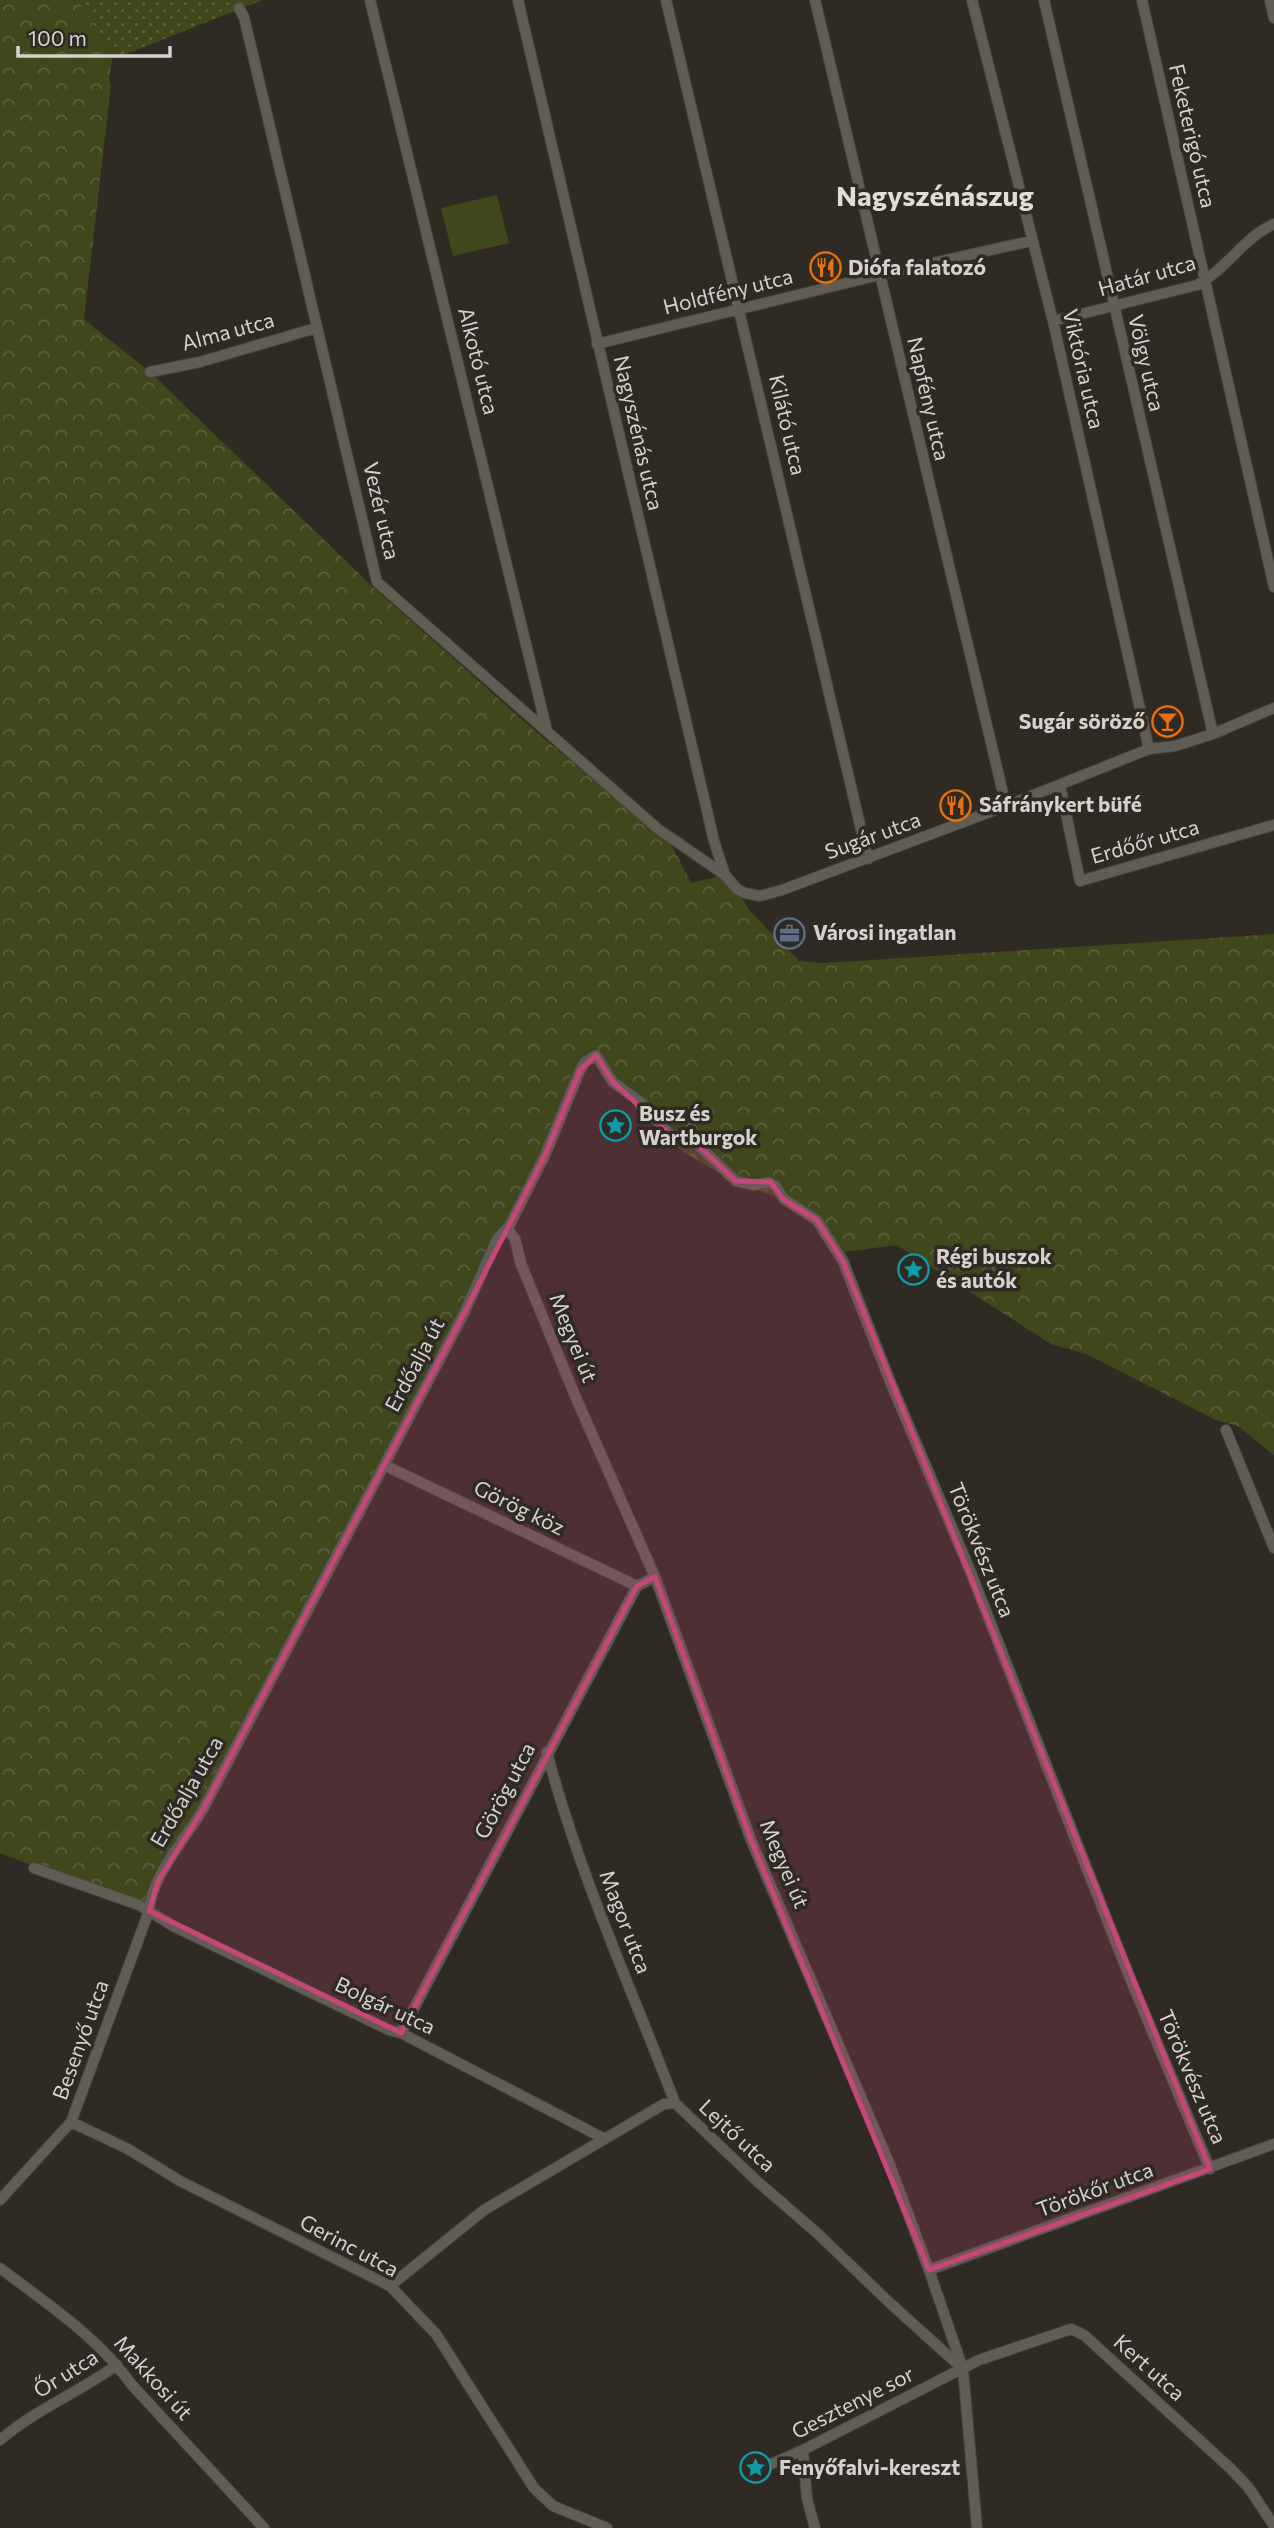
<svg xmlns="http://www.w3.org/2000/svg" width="1274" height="2528" font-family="Commissioner,sans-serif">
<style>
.grass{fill:#40471b}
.forest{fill:url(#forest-crowns)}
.park{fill:url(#park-dots)}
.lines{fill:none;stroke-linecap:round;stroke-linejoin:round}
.minor-casing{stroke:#48453e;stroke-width:12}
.minor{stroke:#615c54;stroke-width:10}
.marked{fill:#c74678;fill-opacity:0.2;stroke:#c74678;stroke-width:5;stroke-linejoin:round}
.labels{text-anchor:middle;stroke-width:7;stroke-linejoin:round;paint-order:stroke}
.street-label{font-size:21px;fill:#d5d2ce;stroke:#2f2a23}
.poi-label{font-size:21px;font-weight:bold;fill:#d5d2ce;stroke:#2f2a23;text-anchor:start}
.district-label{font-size:28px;font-weight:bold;fill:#e2dcd3;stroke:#2f2a23}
</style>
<defs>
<pattern id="forest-crowns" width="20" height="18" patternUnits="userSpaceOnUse" patternTransform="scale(1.75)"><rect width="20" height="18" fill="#40471b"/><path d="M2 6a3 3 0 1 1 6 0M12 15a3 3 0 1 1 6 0" fill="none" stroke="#5b613b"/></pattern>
<pattern id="park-dots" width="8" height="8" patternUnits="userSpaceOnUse" patternTransform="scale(1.75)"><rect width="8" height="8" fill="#40471b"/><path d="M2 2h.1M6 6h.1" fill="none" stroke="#5b613b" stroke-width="1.8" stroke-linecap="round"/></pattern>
</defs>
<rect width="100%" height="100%" fill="#2f2a23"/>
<!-- grass -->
<path class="grass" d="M497 195 509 243 453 256 441 208Z"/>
<!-- forest -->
<path class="forest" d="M0 0H224L116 37 109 78 111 85 84 319 150 372 374 588 535 731 671 844 691 883 725 875 737 889 749 910 799 961 825 963 1274 934V1455L1238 1426 1216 1420 1086 1354 1051 1344 897 1245 836 1253 826 1236 796 1206 724 1176 682 1151 637 1110 595 1055 571 1095 203 1809 163 1870 149 1911 0 1853Z"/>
<!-- park -->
<path class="park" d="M77 0H263L116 58Z"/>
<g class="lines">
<defs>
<path id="minor" d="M370 0 547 731
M518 0 714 841 725 875
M666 0 868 859
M815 0 1006 806
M972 0 1053 321 1149 749
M1044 0 1213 734
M1142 0 1274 587
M1270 0 1274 18
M239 8 244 17 377 582 658 829 725 875 737 889 745 893 760 896 782 890 1006 806 1149 749 1175 746 1213 734 1274 708
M1053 321 1197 285C1227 269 1243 238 1274 224
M597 344 879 275 1031 241
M150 372 200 362 316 328
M1060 785 1080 881 1274 825
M507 1228 515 1239 521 1264 576 1398 655 1577 751 1840 889 2163 929 2270 963 2369 977 2528
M1226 1430 1274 1548
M384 1465 637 1586
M547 1752C578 1872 631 1987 675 2103
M34 1868 139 1905 173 1926 389 2030 401 2033 603 2138
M401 2033 637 1586 655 1577
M71 2122 128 2149 180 2181 390 2286 436 2334 534 2488 553 2506 607 2528
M0 2200 71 2122 149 1911C150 1878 186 1838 203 1809L464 1313 497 1239 509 1226 545 1155 580 1070 585 1062 596 1055 613 1082 642 1103 669 1133 698 1145 736 1181 754 1185 769 1182 776 1186 784 1199 817 1220 843 1261 890 1381 969 1568 1130 1978 1210 2169
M0 2268C47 2304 97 2336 132 2385L264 2528
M929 2270 1274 2144
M390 2286 484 2210 664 2104 675 2103 758 2182 817 2233 891 2304 963 2369
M0 2440C35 2410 79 2392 117 2365
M803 2450 807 2499 815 2528
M760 2469 803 2450 979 2360 1071 2329 1084 2335 1230 2468 1249 2488 1274 2526"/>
</defs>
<!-- minor casing -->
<use href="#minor" class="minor-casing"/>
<!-- minor -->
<use href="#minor" class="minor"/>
</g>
<!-- marked area -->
<path class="marked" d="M596 1055 613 1082 669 1133 698 1145 736 1181 771 1182 783 1199 817 1220 843 1261 1210 2169 929 2270 751 1840 655 1577 637 1586 401 2033 149 1911 158 1881 203 1809 464 1313 545 1155 580 1070Z"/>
<!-- icons -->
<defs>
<symbol id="restaurant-ring" viewBox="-11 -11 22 22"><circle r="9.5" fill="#2f2a23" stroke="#e8710a" stroke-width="1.5"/><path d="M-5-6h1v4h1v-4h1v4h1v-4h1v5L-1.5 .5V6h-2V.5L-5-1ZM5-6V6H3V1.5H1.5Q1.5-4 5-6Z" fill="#e8710a"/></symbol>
<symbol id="bar-ring" viewBox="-11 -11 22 22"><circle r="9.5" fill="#2f2a23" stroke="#e8710a" stroke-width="1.5"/><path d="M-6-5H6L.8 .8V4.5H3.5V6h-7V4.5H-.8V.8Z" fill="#e8710a"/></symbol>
<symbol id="office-ring" viewBox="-11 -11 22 22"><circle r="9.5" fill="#2f2a23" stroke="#5c6f8a" stroke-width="1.5"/><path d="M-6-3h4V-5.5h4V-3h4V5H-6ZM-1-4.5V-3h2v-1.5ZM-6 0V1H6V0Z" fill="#5c6f8a"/></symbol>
<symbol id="sight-ring" viewBox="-11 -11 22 22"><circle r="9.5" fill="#2f2a23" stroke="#0f9aa8" stroke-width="1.5"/><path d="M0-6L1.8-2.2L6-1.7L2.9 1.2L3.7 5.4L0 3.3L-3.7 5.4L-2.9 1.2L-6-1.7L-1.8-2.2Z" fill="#0f9aa8"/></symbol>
</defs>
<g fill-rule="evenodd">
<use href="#restaurant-ring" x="808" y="250" width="35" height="35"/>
<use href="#bar-ring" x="1150" y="704" width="35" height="35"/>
<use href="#restaurant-ring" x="938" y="788" width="35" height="35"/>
<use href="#office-ring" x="772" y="916" width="35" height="35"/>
<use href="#sight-ring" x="598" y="1108" width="35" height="35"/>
<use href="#sight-ring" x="896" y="1252" width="35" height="35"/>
<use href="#sight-ring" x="738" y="2450" width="35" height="35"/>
</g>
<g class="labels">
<!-- street labels -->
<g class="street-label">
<text transform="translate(1192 136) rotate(77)" y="7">Feketerigó utca</text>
<text transform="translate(1147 276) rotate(-16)" y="7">Határ utca</text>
<text transform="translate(728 292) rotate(-14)" y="7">Holdfény utca</text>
<text transform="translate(228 332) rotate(-15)" y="7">Alma utca</text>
<text transform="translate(478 361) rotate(76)" y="7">Alkotó utca</text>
<text transform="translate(1146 363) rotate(77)" y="7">Völgy utca</text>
<text transform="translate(1083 369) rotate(77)" y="7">Viktória utca</text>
<text transform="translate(928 399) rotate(77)" y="7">Napfény utca</text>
<text transform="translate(787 425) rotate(77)" y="7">Kilátó utca</text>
<text transform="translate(638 433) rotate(77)" y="7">Nagyszénás utca</text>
<text transform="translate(381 511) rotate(77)" y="7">Vezér utca</text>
<text transform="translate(873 836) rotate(-20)" y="7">Sugár utca</text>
<text transform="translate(1145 842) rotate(-16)" y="7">Erdőőr utca</text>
<text transform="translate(573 1338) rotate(68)" y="7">Megyei út</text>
<text transform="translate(415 1365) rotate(-62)" y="7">Erdőalja út</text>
<text transform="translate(519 1508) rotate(26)" y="7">Görög köz</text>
<text transform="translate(981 1550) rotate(68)" y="7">Törökvész utca</text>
<text transform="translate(505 1791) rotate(-62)" y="7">Görög utca</text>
<text transform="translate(187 1792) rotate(-60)" y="7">Erdőalja utca</text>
<text transform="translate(784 1864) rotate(67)" y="7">Megyei út</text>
<text transform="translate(625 1922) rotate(69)" y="7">Magor utca</text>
<text transform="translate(385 2006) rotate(25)" y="7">Bolgár utca</text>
<text transform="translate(81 2040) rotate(-70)" y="7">Besenyő utca</text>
<text transform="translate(1192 2077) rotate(67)" y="7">Törökvész utca</text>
<text transform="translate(737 2136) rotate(43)" y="7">Lejtő utca</text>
<text transform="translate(1095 2190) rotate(-20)" y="7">Törökőr utca</text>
<text transform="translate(349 2246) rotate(28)" y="7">Gerinc utca</text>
<text transform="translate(1149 2368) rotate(42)" y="7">Kert utca</text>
<text transform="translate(66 2374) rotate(-32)" y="7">Őr utca</text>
<text transform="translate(153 2378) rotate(48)" y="7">Makkosi út</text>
<text transform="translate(853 2403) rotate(-27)" y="7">Gesztenye sor</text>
</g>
<!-- poi labels -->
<g class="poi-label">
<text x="848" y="275">Diófa falatozó</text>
<text x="1145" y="729" text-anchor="end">Sugár söröző</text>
<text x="979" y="812">Sáfránykert büfé</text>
<text x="813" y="940">Városi ingatlan</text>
<text x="639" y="1121">Busz és<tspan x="639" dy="24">Wartburgok</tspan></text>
<text x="936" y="1264">Régi buszok<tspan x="936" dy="24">és autók</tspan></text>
<text x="779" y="2475">Fenyőfalvi-kereszt</text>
</g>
<!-- district labels -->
<g class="district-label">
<text x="935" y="206">Nagyszénászug</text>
</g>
</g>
<!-- scale -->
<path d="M18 46v10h152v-10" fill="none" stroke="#d5d2ce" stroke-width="3.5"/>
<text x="28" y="46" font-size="21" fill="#d5d2ce" stroke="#2f2a23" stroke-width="5" paint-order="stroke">100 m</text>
</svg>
